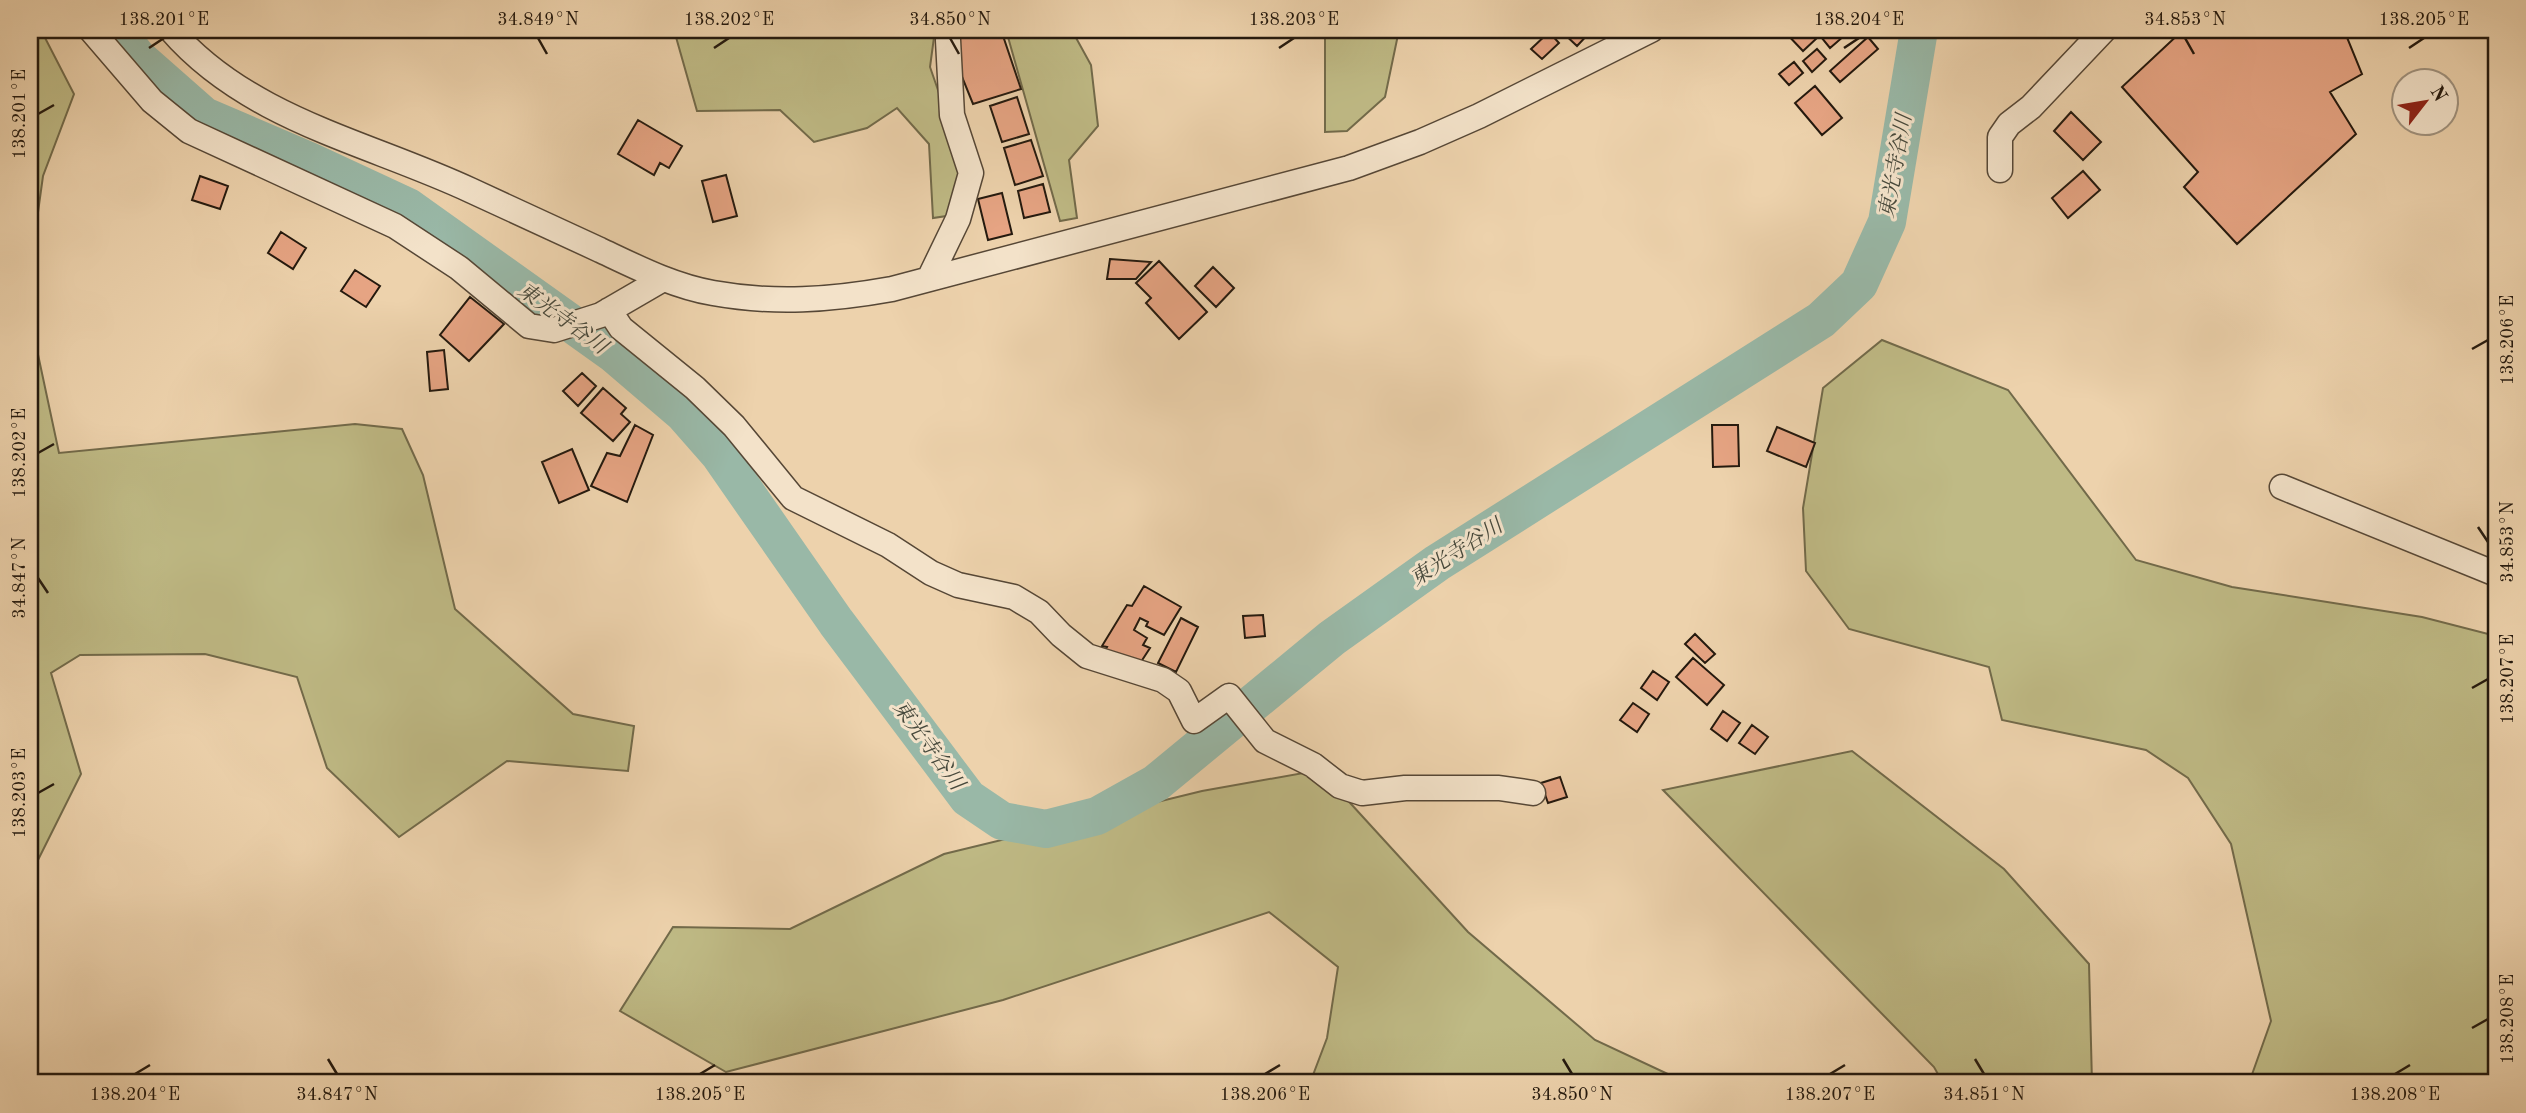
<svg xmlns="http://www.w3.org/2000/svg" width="2526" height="1113" font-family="'Old Standard TT','Noto Serif JP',serif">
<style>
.green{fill:#bfba85;stroke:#726a4a;stroke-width:2}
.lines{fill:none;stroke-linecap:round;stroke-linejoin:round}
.river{stroke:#99b8a7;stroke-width:38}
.building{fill:#e6a483;stroke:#24190e;stroke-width:2}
.minor-casing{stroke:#564736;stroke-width:27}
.minor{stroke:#f3e2c9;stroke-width:24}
.ticks{fill:none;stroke:#24190e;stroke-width:2.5}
.labels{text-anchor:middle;stroke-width:6;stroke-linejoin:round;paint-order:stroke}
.water-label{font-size:21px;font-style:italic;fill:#47493c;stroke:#f3e2c9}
.neatline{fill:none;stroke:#24190e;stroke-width:2.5}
.ticks-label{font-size:18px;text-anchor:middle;fill:#24190e}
</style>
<rect width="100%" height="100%" fill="#edd2ac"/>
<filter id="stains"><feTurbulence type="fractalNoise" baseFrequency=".00286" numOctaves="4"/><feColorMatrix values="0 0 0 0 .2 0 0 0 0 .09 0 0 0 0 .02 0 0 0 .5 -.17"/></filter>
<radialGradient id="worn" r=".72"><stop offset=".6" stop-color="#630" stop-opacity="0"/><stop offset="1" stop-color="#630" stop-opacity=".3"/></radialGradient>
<!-- green -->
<path class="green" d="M30 30H41L74 94 43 176 30 270Z
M674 30H935L930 67 966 171 953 215 933 218 929 144 897 108 867 128 814 142 780 110 697 111Z
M1006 30H1088L1075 36 1091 65 1098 126 1069 160 1077 218 1060 221Z
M1325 30H1399L1385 97 1347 131 1325 132Z
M30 317 59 453 355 424 402 429 423 475 455 609 573 714 634 726 628 771 507 761 399 837 327 768 297 677 205 654 80 655 51 673 81 774 30 876Z
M1882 340 2008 390 2136 560 2232 587 2422 617 2496 636V1083H2249L2271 1021 2231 844 2188 778 2146 750 2002 720 1989 667 1849 629 1806 571 1803 508 1823 388Z
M1852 751 2004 869 2089 964 2092 1083H1943L1934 1067 1663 790Z
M1320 770 1468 932 1595 1040 1687 1083H1310L1327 1038 1338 967 1269 912 1003 1000 726 1072 620 1011 673 927 790 929 944 854 1202 791Z"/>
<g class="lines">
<!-- river -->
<path class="river" d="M116 30 137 57 204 116 309 161 408 207 614 354 683 413 719 454 836 622 968 798 1002 821 1046 829 1097 816 1156 783 1332 638 1437 563 1821 320 1859 284 1887 222 1919 30"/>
</g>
<!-- building -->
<path class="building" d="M943 30H1001L1021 89 973 104Z
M1560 30H1592L1577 46Z
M1783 30H1810L1817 38 1803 51Z
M1830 30H1839L1844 36 1830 48 1821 37Z
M2183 30H2344L2362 74 2330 92 2356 134 2237 244 2184 187 2198 172 2122 87Z
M1549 32 1559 43 1542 59 1531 49Z
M1868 37 1878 49 1840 82 1830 71Z
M1817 49 1826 59 1812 72 1803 61Z
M1794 62 1803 73 1789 85 1779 74Z
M1815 86 1842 118 1822 135 1795 103Z
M1017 97 1029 134 1002 142 990 106Z
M2071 112 2101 142 2083 160 2054 131Z
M638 120 682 146 669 168 660 163 654 175 618 154Z
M1031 140 1043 176 1015 185 1004 148Z
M2083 171 2100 190 2068 218 2052 198Z
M726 175 737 216 713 222 702 181Z
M200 176 228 186 220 209 192 200Z
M1043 184 1050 212 1024 218 1018 191Z
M1002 193 1012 234 988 240 978 199Z
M281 232 306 248 293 269 268 253Z
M1110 259 1151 262 1136 279H1107Z
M1159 261 1207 312 1179 339 1146 303 1151 298 1136 283Z
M1213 267 1234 288 1216 307 1195 286Z
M355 270 380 286 366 307 341 291Z
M470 297 504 324 469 361 440 335Z
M444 350 448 389 430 391 427 352Z
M582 373 596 386 578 406 563 391Z
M603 388 626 408 621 414 630 422 613 441 581 413Z
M635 425 653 435 627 502 591 486 607 453 620 456Z
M1712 425H1738L1739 466 1713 467Z
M1777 427 1815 443 1806 467 1767 451Z
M572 449 589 490 559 503 542 462Z
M1144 586 1181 607 1164 635 1146 626 1148 622 1140 618 1134 630 1147 638 1143 645 1150 648 1137 668 1104 652 1107 647 1102 646 1127 605 1132 606Z
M1263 615 1265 636 1245 638 1243 616Z
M1181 618 1198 627 1176 672 1158 663Z
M1695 634 1715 654 1705 663 1685 644Z
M1693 658 1724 685 1707 705 1676 677Z
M1653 671 1669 682 1657 700 1641 688Z
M1633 703 1649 714 1637 732 1620 720Z
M1723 711 1740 723 1727 741 1711 729Z
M1752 725 1768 737 1755 754 1739 743Z
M1560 777 1567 797 1548 803 1541 783Z"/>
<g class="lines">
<defs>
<path id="minor" d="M91 30 152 101 189 131 395 226 459 268 529 326 554 330 601 315 663 279
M171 30C248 119 367 142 470 190 514 210 557 230 600 250 636 267 673 286 713 293 774 304 831 300 892 289L1349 168 1420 142 1479 116 1651 30
M2000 170V137L2009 124 2031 107 2104 30
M929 279 958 219 971 173 952 115 948 40
M609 310 621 328 695 388 734 426 793 498 888 545 931 573 958 585 1014 597 1039 612 1061 635 1087 656 1163 680 1179 691 1194 721 1229 696 1265 741 1313 765 1340 786 1362 793 1405 788H1499L1533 793
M2282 487 2496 574"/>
</defs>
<!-- minor casing -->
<use href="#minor" class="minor-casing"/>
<!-- minor -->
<use href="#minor" class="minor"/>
</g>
<!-- ticks -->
<path class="ticks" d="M538 38 547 54M950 38 959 54M2185 38 2194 54M149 48 164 38M714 48 729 38M1279 48 1294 38M1844 48 1859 38M2409 48 2424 38M38 114 54 105M2472 349 2488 340M38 453 54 444M2478 527 2488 542M38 578 48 593M2472 688 2488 679M38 793 54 784M2472 1028 2488 1019M328 1059 337 1074M1563 1059 1572 1074M1975 1059 1984 1074M135 1074 150 1065M700 1074 715 1065M1265 1074 1280 1065M1830 1074 1845 1065M2395 1074 2410 1065"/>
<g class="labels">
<!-- water labels -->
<g class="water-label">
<text transform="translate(1895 166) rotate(-80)" y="7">東光寺谷川</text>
<text transform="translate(563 318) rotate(36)" y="7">東光寺谷川</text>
<text transform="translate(1456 552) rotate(-33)" y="7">東光寺谷川</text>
<text transform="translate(929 745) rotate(54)" y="7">東光寺谷川</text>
</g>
</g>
<!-- margin -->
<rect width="2526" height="1113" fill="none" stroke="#edd2ac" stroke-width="77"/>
<!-- north arrow -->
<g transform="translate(2425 102) rotate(59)"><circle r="33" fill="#f3e2c9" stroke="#a0927e" stroke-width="2"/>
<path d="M0-5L12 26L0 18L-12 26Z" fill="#8f2418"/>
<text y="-10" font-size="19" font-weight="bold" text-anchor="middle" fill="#24190e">N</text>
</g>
<rect x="38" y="38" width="2450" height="1036" class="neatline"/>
<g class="ticks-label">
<text x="164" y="25">138.201°E</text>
<text x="538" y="25">34.849°N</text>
<text x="729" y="25">138.202°E</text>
<text x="950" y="25">34.850°N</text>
<text x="1294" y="25">138.203°E</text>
<text x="1859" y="25">138.204°E</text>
<text x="2185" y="25">34.853°N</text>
<text x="2424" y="25">138.205°E</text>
<text transform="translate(19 114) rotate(-90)" y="6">138.201°E</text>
<text transform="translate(2507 340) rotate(-90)" y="6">138.206°E</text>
<text transform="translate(19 453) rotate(-90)" y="6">138.202°E</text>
<text transform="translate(2507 542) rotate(-90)" y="6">34.853°N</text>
<text transform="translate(19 578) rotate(-90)" y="6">34.847°N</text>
<text transform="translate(2507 679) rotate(-90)" y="6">138.207°E</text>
<text transform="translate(19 793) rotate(-90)" y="6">138.203°E</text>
<text transform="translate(2507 1019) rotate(-90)" y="6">138.208°E</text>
<text x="135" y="1100">138.204°E</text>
<text x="337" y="1100">34.847°N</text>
<text x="700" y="1100">138.205°E</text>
<text x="1265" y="1100">138.206°E</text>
<text x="1572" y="1100">34.850°N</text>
<text x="1830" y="1100">138.207°E</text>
<text x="1984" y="1100">34.851°N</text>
<text x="2395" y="1100">138.208°E</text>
</g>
<rect width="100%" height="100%" filter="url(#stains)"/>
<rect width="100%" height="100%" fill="url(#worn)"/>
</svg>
